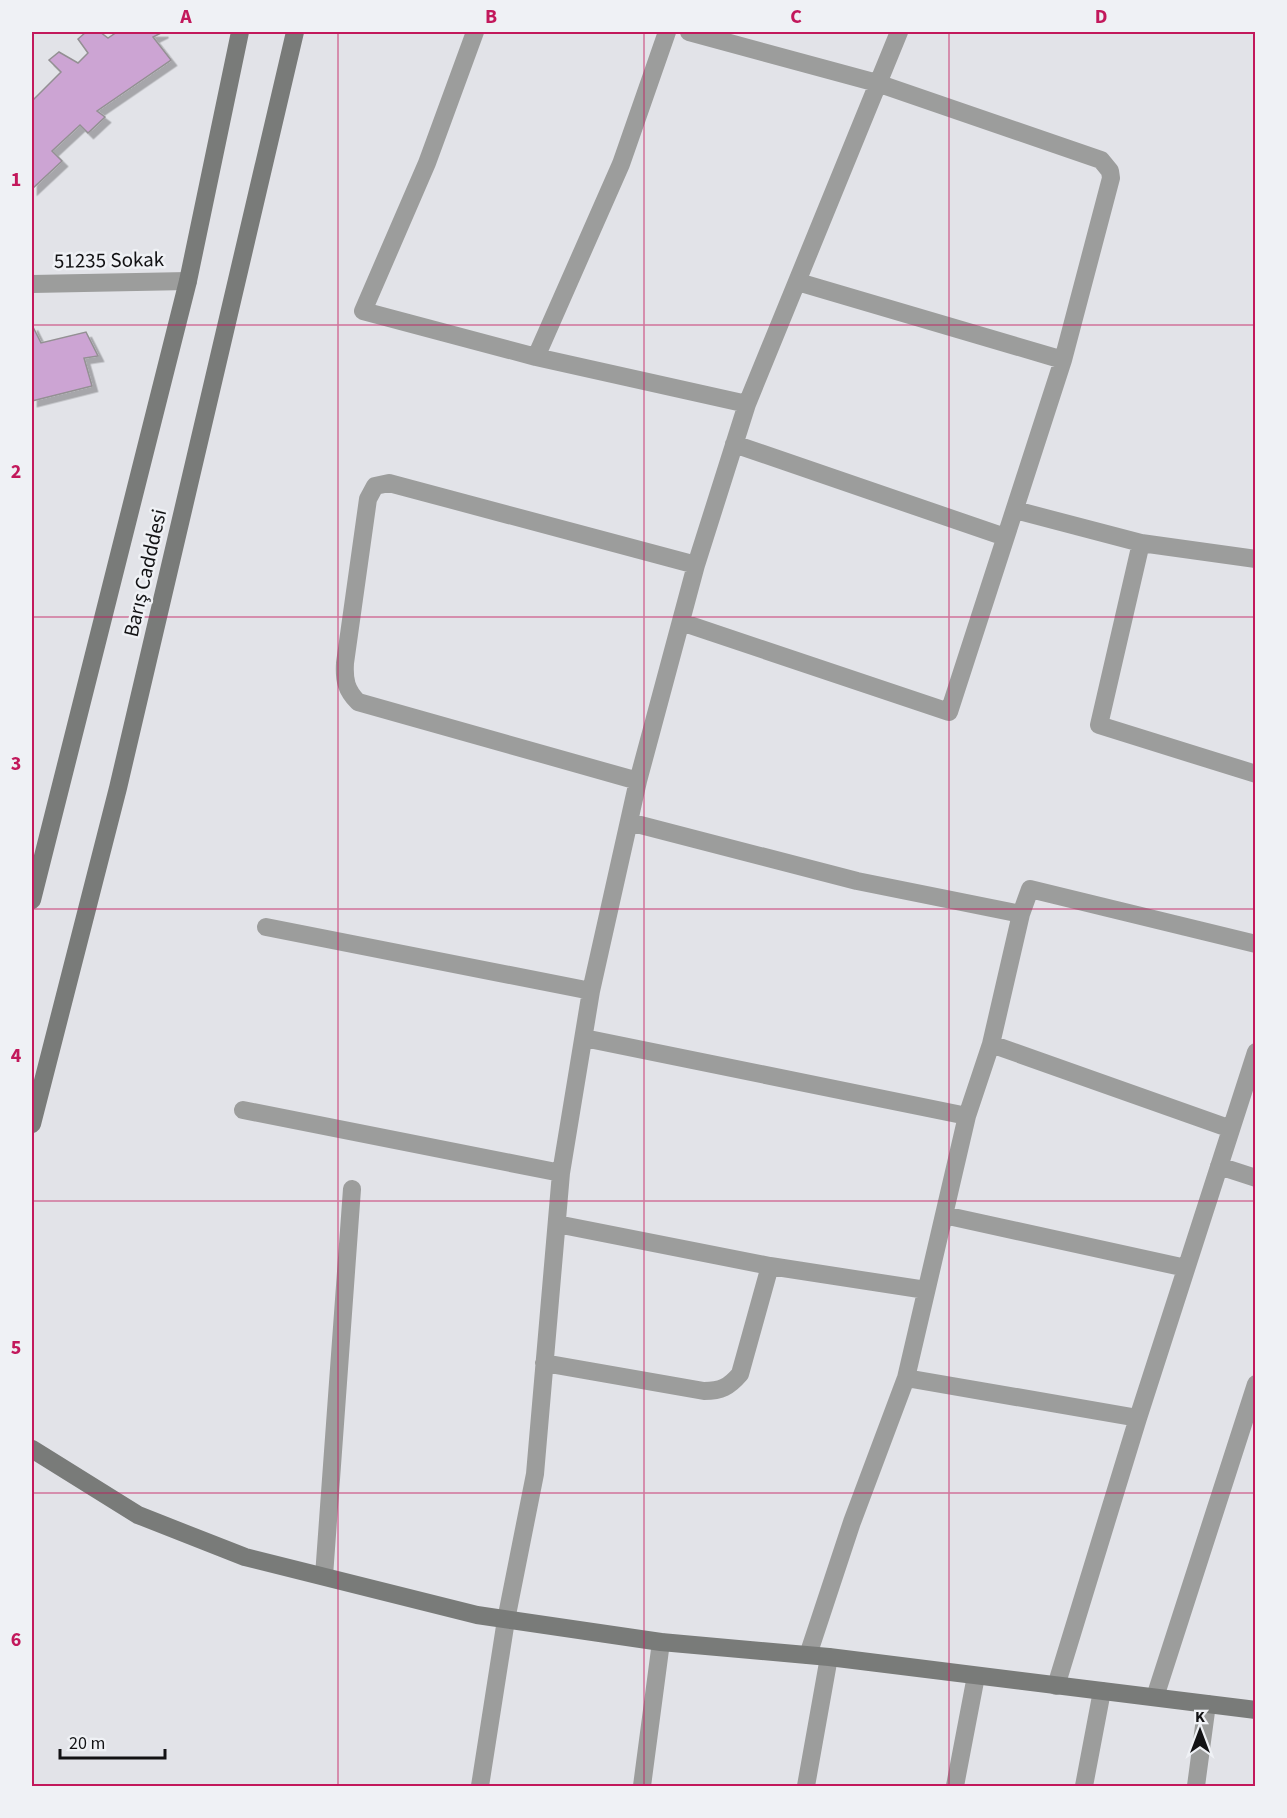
<svg xmlns="http://www.w3.org/2000/svg" width="1287" height="1818" font-family="'Source Sans 3',sans-serif">
<style>
.building{fill:#cca4d3;stroke:#939093;stroke-width:1.5;filter:url(#shadow)}
.lines{fill:none;stroke-linecap:round;stroke-linejoin:round}
.street{stroke:#9c9d9c;stroke-width:18}
.secondary{stroke:#797b79;stroke-width:18}
.grid{fill:none;stroke:#c2185b;stroke-width:1.5;stroke-opacity:0.55}
.labels{text-anchor:middle;stroke-width:5;stroke-linejoin:round;paint-order:stroke}
.street-label{font-size:21px;fill:#121214;stroke:#eff1f5}
.neatline{fill:none;stroke:#c2185b;stroke-width:2}
.grid-label{font-size:20px;text-anchor:middle;font-weight:bold;fill:#c2185b}
</style>
<defs>
<filter id="shadow"><feDropShadow dx="5.5" dy="5.5" stdDeviation="0" flood-color="#0004"/></filter>
</defs>
<rect width="100%" height="100%" fill="#e2e3e8"/>
<!-- building -->
<path class="building" d="M86 32H100L108 38 117 32H163L153 37 171 60 97 111 105 117 88 133 80 125 52 151 62 161 32 189V101L61 72 49 60 59 52 78 63 88 53 78 39Z
M32 325 41 343 86 332 98 356 84 358 92 386 32 401Z"/>
<g class="lines">
<!-- street -->
<path class="street" d="M475 32 427 163 363 311 536 357 747 404
M798 282 1063 360
M32 284 188 281
M536 357 621 164 667 32
M734 444 1005 537
M1015 510 1141 543 1256 559
M1141 543 1099 725 1256 774
M681 622 949 712 1063 360 1111 178 1110 171 1101 160 877 83 689 32
M638 781 358 702C346 690 344 680 345 663L368 499 375 486 389 483 696 565
M629 822 857 881 1021 914
M266 927 591 991
M584 1038 967 1116
M991 1044 1231 1129
M243 1110 561 1173
M1219 1166 1256 1178
M944 1215 1186 1268
M557 1224 770 1266 926 1290
M544 1363 704 1391C721 1391 729 1387 740 1374L770 1266
M906 1378 1138 1418
M324 1576 352 1189
M808 1655 852 1522 906 1378 967 1116 991 1044 1021 914 1030 889 1256 944
M1056 1686 1138 1418 1256 1052
M1155 1697 1256 1384
M480 1786 506 1620 535 1474 561 1173 591 991 638 781 696 565 747 404 899 32
M642 1786 661 1642
M806 1786 829 1657
M955 1786 976 1676
M1084 1786 1102 1691
M1196 1786 1207 1704"/>
<!-- secondary -->
<path class="secondary" d="M32 900 188 281 240 32
M32 1124 118 788 295 32
M32 1449 138 1515 245 1557 477 1615 661 1642 829 1657 1256 1710"/>
</g>
<!-- grid -->
<path class="grid" d="M338 32V1786M644 32V1786M949 32V1786M32 325H1256M32 617H1256M32 909H1256M32 1201H1256M32 1493H1256"/>
<g class="labels">
<!-- street labels -->
<g class="street-label">
<text transform="translate(109 260) rotate(-1)" y="7">51235 Sokak</text>
<text transform="translate(145 573) rotate(-77)" y="7">Barış Cadddesi</text>
</g>
</g>
<!-- border -->
<rect width="1287" height="1818" fill="none" stroke="#eff1f5" stroke-width="66"/>
<!-- north arrow -->
<g transform="translate(1200 1731)" stroke="#eff1f5" stroke-width="4.5" paint-order="stroke">
<path d="M0-4.5L10 22L0 15L-10 22Z" fill="#121214"/>
<text y="-9" font-size="16" font-weight="bold" text-anchor="middle" fill="#121214">K</text>
</g>
<!-- scale -->
<path d="M60 1749v9h105v-9" fill="none" stroke="#121214" stroke-width="3"/>
<text x="69" y="1749" font-size="18" fill="#121214" stroke="#eff1f5" stroke-width="4.5" paint-order="stroke">20 m</text>
<rect x="33" y="33" width="1221" height="1752" class="neatline"/>
<g class="grid-label">
<text x="186" y="23">A</text>
<text x="491" y="23">B</text>
<text x="796" y="23">C</text>
<text x="1101" y="23">D</text>
<text x="16" y="186">1</text>
<text x="16" y="478">2</text>
<text x="16" y="770">3</text>
<text x="16" y="1062">4</text>
<text x="16" y="1354">5</text>
<text x="16" y="1646">6</text>
</g>
</svg>
